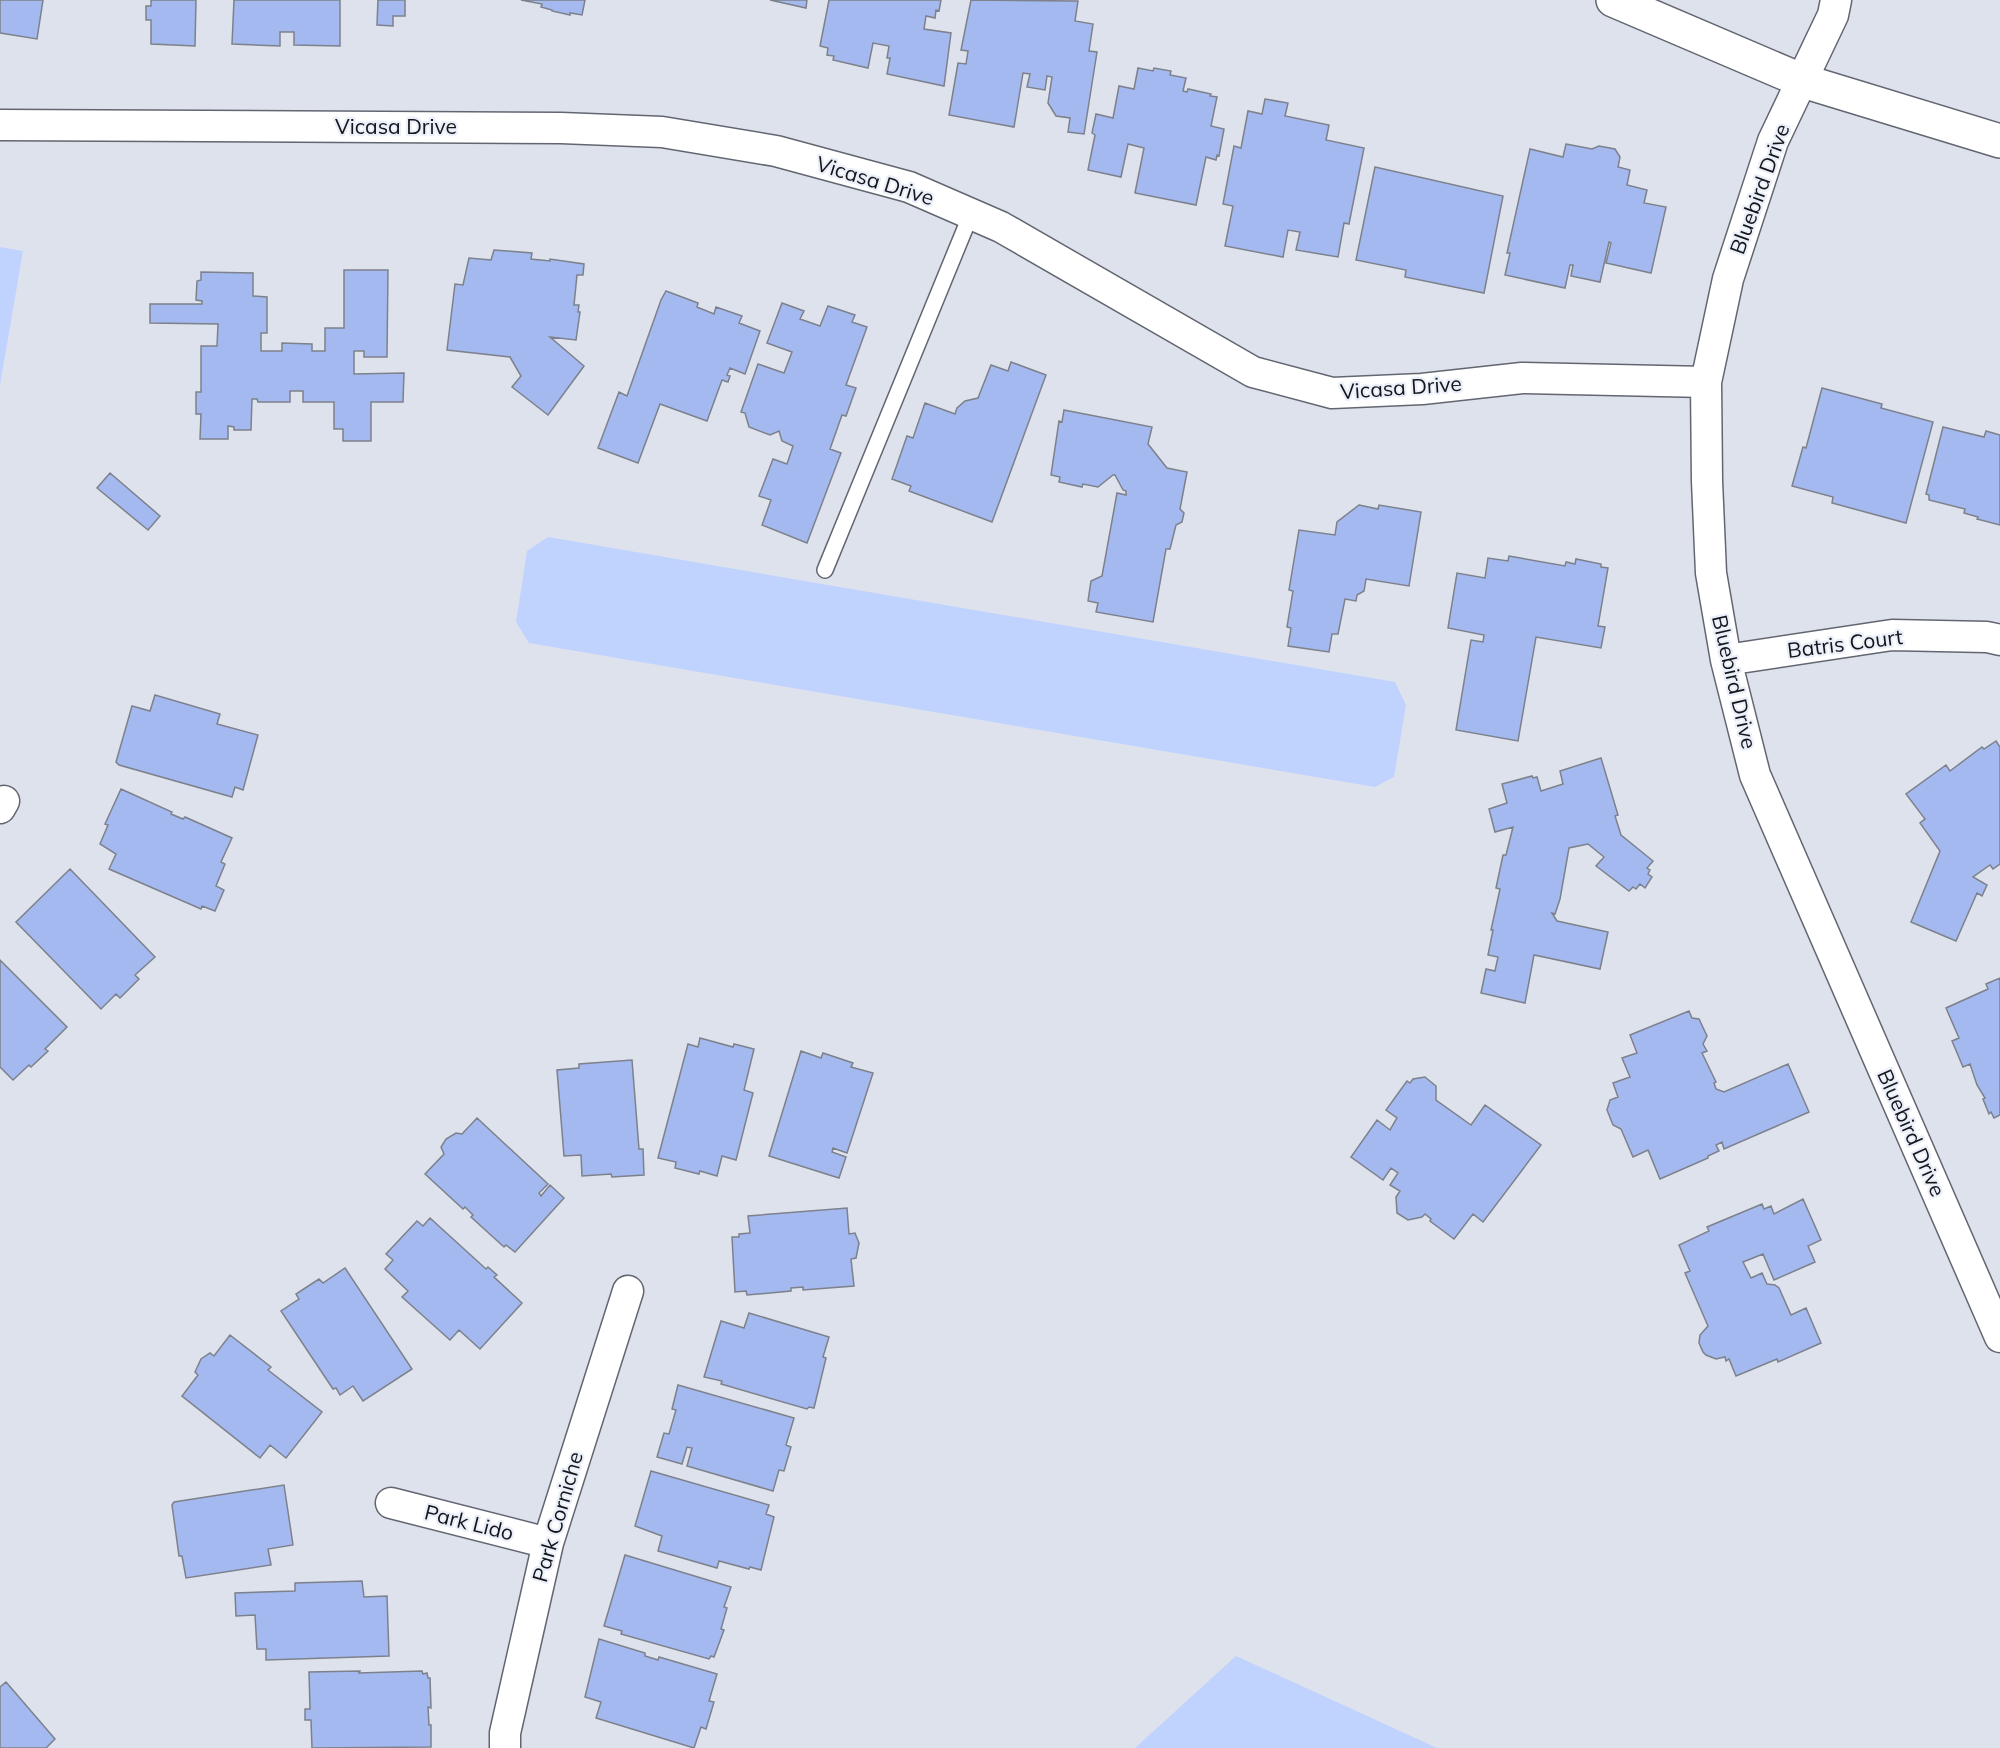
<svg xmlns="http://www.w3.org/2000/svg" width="2000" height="1748" font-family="Mulish,sans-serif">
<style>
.green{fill:#c0d2fe}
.building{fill:#a4b9ef;stroke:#7d818b;stroke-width:1.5}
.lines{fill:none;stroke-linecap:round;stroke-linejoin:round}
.service-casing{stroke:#626670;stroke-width:18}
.minor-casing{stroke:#626670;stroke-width:33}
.tertiary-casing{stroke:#626670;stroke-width:36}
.service{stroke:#fff;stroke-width:15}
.minor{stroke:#fff;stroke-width:30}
.tertiary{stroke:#fff;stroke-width:33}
.labels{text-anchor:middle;stroke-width:4.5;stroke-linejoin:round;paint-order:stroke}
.street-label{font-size:21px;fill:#141519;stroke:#eaeffa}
</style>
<rect width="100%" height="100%" fill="#dde2ed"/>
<!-- green -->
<path class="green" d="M0 247 23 251 0 385Z
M548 537 1395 682 1406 705 1394 777 1375 787 529 643 516 622 527 551Z
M1236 1656 1437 1748H1135Z"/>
<!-- building -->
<path class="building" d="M0 0H43L37 39 0 33Z
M151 0H196L195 46 151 44V20H146V6H151Z
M234 0H340V46L294 45V32H280V46L232 44Z
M378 0H405V16H393V26L377 25Z
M521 0H585L582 15 570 13V15L552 11V10L541 7 542 4Z
M770 0H807L806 8Z
M829 0H941L939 11 936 10 935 18 926 16 924 29 951 33 944 86 887 74 890 58H887L889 46 873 43 868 68 833 60 834 56 827 55 828 48 820 46Z
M971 0 1078 1 1075 21 1093 24 1089 51 1097 52 1084 134 1068 132 1070 118 1056 116 1048 103 1052 77 1047 76 1045 90 1027 87 1030 74 1023 73 1014 127 949 115 958 63 966 64 968 51 961 50Z
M1138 68 1153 71 1154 68 1171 71 1170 75 1186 78 1183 91 1187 92 1188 89 1211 94 1210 96 1217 97 1211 126 1224 129 1219 156 1217 155 1216 160 1206 157 1196 205 1135 193 1144 148 1128 144 1121 177 1088 170 1095 135 1092 133 1096 114 1113 118 1119 86 1134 89Z
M1265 99 1288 103 1285 116 1329 125 1326 140 1364 148 1349 224 1344 223 1338 257 1296 250 1300 232 1288 230 1283 257 1225 246 1233 206 1223 204 1234 146 1241 148 1248 111 1262 114Z
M1566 144 1592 149 1599 146 1615 149 1620 157 1618 167 1630 170 1627 185 1647 190 1644 203 1666 207 1651 273 1606 263 1611 243 1609 242 1600 282 1571 276 1573 265H1570L1565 288 1505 275 1510 253H1507L1530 149 1563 157Z
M1375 167 1503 196 1484 293 1405 277 1406 270 1356 260Z
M494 250 532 253 531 259 550 261V259L584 264 583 275H577L574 305H579L578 312H580L576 340 550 337 584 366 548 415 512 387 521 376 510 357 447 350 455 284 463 285 469 258 491 260Z
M344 270H388L387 357H364V351H354V374L404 373 403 402H371V441H343V429H334V402H303V391H290V402H258L257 399H252L251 430H234V427L228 426V439H200L201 414H196V392H201V346H217L218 324 150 323V304H202V301L196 300 197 281 201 280V272L253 273V296L267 297V333H261V351H282V343L312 344V351H325V328H344Z
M666 291 698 303 697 307 714 314 716 307 742 316 739 323 760 331 745 374 730 368 727 375 730 376 728 382 722 380 707 421 660 404 638 463 598 448 619 392 627 396 661 300Z
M782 303 804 311 800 319 820 326 828 306 855 315 852 322 867 327 846 385 856 388 846 416 842 415 830 449 841 453 807 543 762 525 771 500 759 496 773 459 787 464 793 446 782 441 779 431 770 435 749 427 745 413 741 412 758 364 784 373 792 352 767 343Z
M1011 362 1046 375 992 522 909 491 911 486 892 479 907 436 913 438 925 403 955 414 957 408 965 401 978 398 991 365 1008 371Z
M1822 388 1882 404 1881 408 1933 422 1906 523 1832 503 1833 497 1792 486 1803 447 1806 448Z
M1064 410 1152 427 1148 444 1167 468 1187 472 1180 509 1184 513 1182 522 1176 525 1170 549H1166L1153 622 1096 612 1098 603 1088 601 1091 581 1102 576 1117 493 1126 495V491L1123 490 1115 475H1113L1098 487 1083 484 1082 487 1059 482 1060 477 1051 475 1059 421 1062 422Z
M1943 427 1984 437 1986 431 2000 435V525L1977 519 1978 517 1964 513 1965 509 1929 500V495L1926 494Z
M110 473 160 516 148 530 97 488Z
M1359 505 1378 509 1379 505 1421 512 1409 586 1366 579 1364 591 1357 595 1356 601 1345 599 1338 634H1332L1329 652 1288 646 1291 628 1287 627 1293 591 1289 590 1299 530 1335 535 1337 522Z
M1509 556 1565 566 1566 562 1575 564 1576 559 1601 564V567L1608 568 1598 626 1605 627 1601 648 1536 637 1518 741 1456 730 1471 640 1483 642 1484 635 1448 628 1457 573 1485 578 1488 558 1508 561Z
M155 695 220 714 217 724 258 735 243 790 235 787 232 797 119 765 116 762 132 706 150 711Z
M1996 741 2000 747V864L1993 869 1990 865 1973 877 1987 885 1982 896 1977 893 1956 941 1911 922 1940 851 1920 823 1925 819 1906 794 1946 765 1950 771 1982 747 1984 749Z
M1601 758 1618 815 1615 816 1621 835 1653 861 1647 868 1650 870 1648 874 1652 877 1645 888 1640 884 1636 889 1633 887 1629 891 1596 866 1604 857 1588 844 1569 848 1560 899 1555 914 1552 913 1557 921 1608 932 1600 969 1534 955 1525 1003 1481 993 1486 969 1495 971 1498 957 1488 955 1493 930H1491L1500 889 1496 888 1503 855H1506L1513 827 1495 832 1489 809 1507 803 1502 784 1532 776 1533 778 1537 777 1541 791 1563 784 1560 771Z
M121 789 172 812 171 814 183 819 185 817 232 838 221 862 225 864 216 886 224 890 215 911 202 906 201 909 109 869 116 854 100 844 108 825 105 824Z
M70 869 155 957 135 975 139 979 120 998 116 994 101 1009 16 922Z
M0 960 67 1027 45 1049 48 1051 31 1067 29 1065 13 1080 0 1067Z
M2000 978V1115L1994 1118 1991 1112 1989 1114 1983 1099 1985 1098 1977 1085 1970 1064 1963 1067 1952 1041 1959 1038 1946 1008 1988 989 1986 984Z
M1689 1011 1692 1018 1699 1019 1707 1036 1703 1044 1707 1051 1702 1053 1716 1082 1714 1083 1716 1089 1724 1092 1788 1064 1809 1112 1724 1149 1722 1142 1716 1145 1719 1151 1708 1156V1158L1660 1179 1648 1150 1633 1157 1621 1129 1613 1125 1607 1110 1610 1100 1618 1097 1613 1083 1630 1077 1622 1058 1637 1053 1630 1035Z
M700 1038 733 1047 734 1044 754 1049 744 1090 753 1093 736 1160 722 1156 717 1176 700 1171 699 1174 675 1168 676 1162 658 1158 688 1044 698 1047Z
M801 1051 821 1058 823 1053 853 1063 851 1067 873 1073 847 1153 833 1148 832 1152 846 1157 839 1178 769 1156Z
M632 1060 639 1149H643L644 1175 612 1177 611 1174 582 1176 581 1155 564 1156 557 1070 579 1068V1064Z
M1425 1077 1436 1086V1100L1471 1125 1485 1105 1541 1145 1483 1222 1473 1214 1454 1239 1430 1221 1431 1219 1425 1214 1422 1217 1408 1220 1397 1213 1396 1197 1400 1191 1390 1185 1398 1173 1391 1168 1383 1180 1351 1157 1377 1120 1390 1130 1397 1118 1386 1110 1407 1081 1410 1083 1413 1079Z
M477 1118 548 1184 539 1193 541 1196 550 1185 564 1198 515 1252 506 1245 504 1247 471 1217 473 1215 465 1207 463 1209 425 1174 444 1154 441 1147 446 1139 456 1133 462 1134Z
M1803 1199 1821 1240 1808 1246 1815 1262 1774 1280 1763 1254 1743 1262 1751 1278 1762 1273 1767 1284 1775 1285 1779 1288 1791 1315 1806 1308 1821 1343 1778 1362 1777 1359 1736 1376 1729 1359 1726 1361 1725 1357 1716 1359 1706 1355 1703 1352 1699 1343 1700 1335 1708 1326 1685 1273 1690 1271 1679 1245 1709 1231 1707 1227 1762 1204 1764 1209 1771 1206 1774 1214Z
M847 1208 849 1234 855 1233 859 1243 856 1258 851 1259 854 1286 803 1290V1287L791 1288V1291L747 1295 746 1291 735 1292 732 1237H739V1234L750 1233 748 1216Z
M430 1218 486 1269 488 1267 497 1275 494 1277 522 1303 480 1349 459 1330 450 1340 402 1297 408 1291 385 1269 393 1260 386 1254 417 1221 423 1226Z
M345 1268 412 1369 363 1401 353 1386 340 1395 336 1388 333 1389 281 1311 299 1299 296 1294 319 1279 323 1283Z
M749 1313 829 1337 823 1357 826 1358 814 1408 809 1407 807 1409 721 1384 722 1381 704 1377 721 1321 744 1328Z
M230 1335 271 1367 268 1370 322 1412 286 1458 270 1445 260 1458 182 1396 198 1375 195 1372 201 1359 210 1353 214 1356Z
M678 1385 794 1418 786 1445 791 1447 784 1471 779 1470 773 1491 687 1466 692 1448 687 1447 682 1464 657 1457 664 1433 669 1434 676 1410 672 1409Z
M651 1471 769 1505 766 1514 774 1517 761 1570 750 1567 749 1569 719 1561 717 1568 658 1551 662 1536 635 1526Z
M284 1485 293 1545 268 1549 271 1565 186 1578 182 1556H179L172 1505 174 1502Z
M625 1555 731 1587 724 1607 727 1608 721 1629 724 1630 714 1657 711 1656 709 1659 621 1634 622 1631 604 1626Z
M362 1581 364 1597 387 1596 389 1656 266 1660V1649H257L255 1615 236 1616 235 1593 295 1591V1583Z
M599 1639 645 1653V1656L658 1660 659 1657 717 1674 709 1701 714 1702 706 1729 701 1727 694 1748 596 1718 601 1702 585 1697Z
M360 1671 359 1673 422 1671 423 1674 427 1673 428 1678H430L431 1708 428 1707 429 1725H431V1747L312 1748 311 1720H305V1709H310L309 1672Z
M6 1682 55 1739 46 1748H0V1687Z"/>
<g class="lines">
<defs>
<path id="service" d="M825 570 971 214"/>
<path id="minor" d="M1836 0 1833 15 1773 141 1728 279 1706 382 1707 481 1711 573 1726 660 1755 775 2000 1337
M0 125 561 128 662 132 776 151 909 187 1001 227 1253 372 1332 393 1422 389 1522 378 1706 382
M1726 660 1892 635 1987 637 2000 640
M0 808 4 801
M391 1503 548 1543
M505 1748V1733L548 1543 628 1291"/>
<path id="tertiary" d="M1613 0 1803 81 2000 141"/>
</defs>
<!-- service casing -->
<use href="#service" class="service-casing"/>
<!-- minor casing -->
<use href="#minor" class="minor-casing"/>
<!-- tertiary casing -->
<use href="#tertiary" class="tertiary-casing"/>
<!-- service -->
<use href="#service" class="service"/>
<!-- minor -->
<use href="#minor" class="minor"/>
<!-- tertiary -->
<use href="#tertiary" class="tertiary"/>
</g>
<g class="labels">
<!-- street labels -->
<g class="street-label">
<text x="396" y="134">Vicasa Drive</text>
<text transform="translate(875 181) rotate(17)" y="7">Vicasa Drive</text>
<text transform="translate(1760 189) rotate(-70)" y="7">Bluebird Drive</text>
<text transform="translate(1401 388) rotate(-4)" y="7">Vicasa Drive</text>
<text transform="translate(1845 644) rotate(-7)" y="7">Batris Court</text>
<text transform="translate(1734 682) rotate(77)" y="7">Bluebird Drive</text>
<text transform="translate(1911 1133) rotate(66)" y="7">Bluebird Drive</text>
<text transform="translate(558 1517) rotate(-74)" y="7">Park Corniche</text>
<text transform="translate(469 1523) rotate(14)" y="7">Park Lido</text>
</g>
</g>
</svg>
